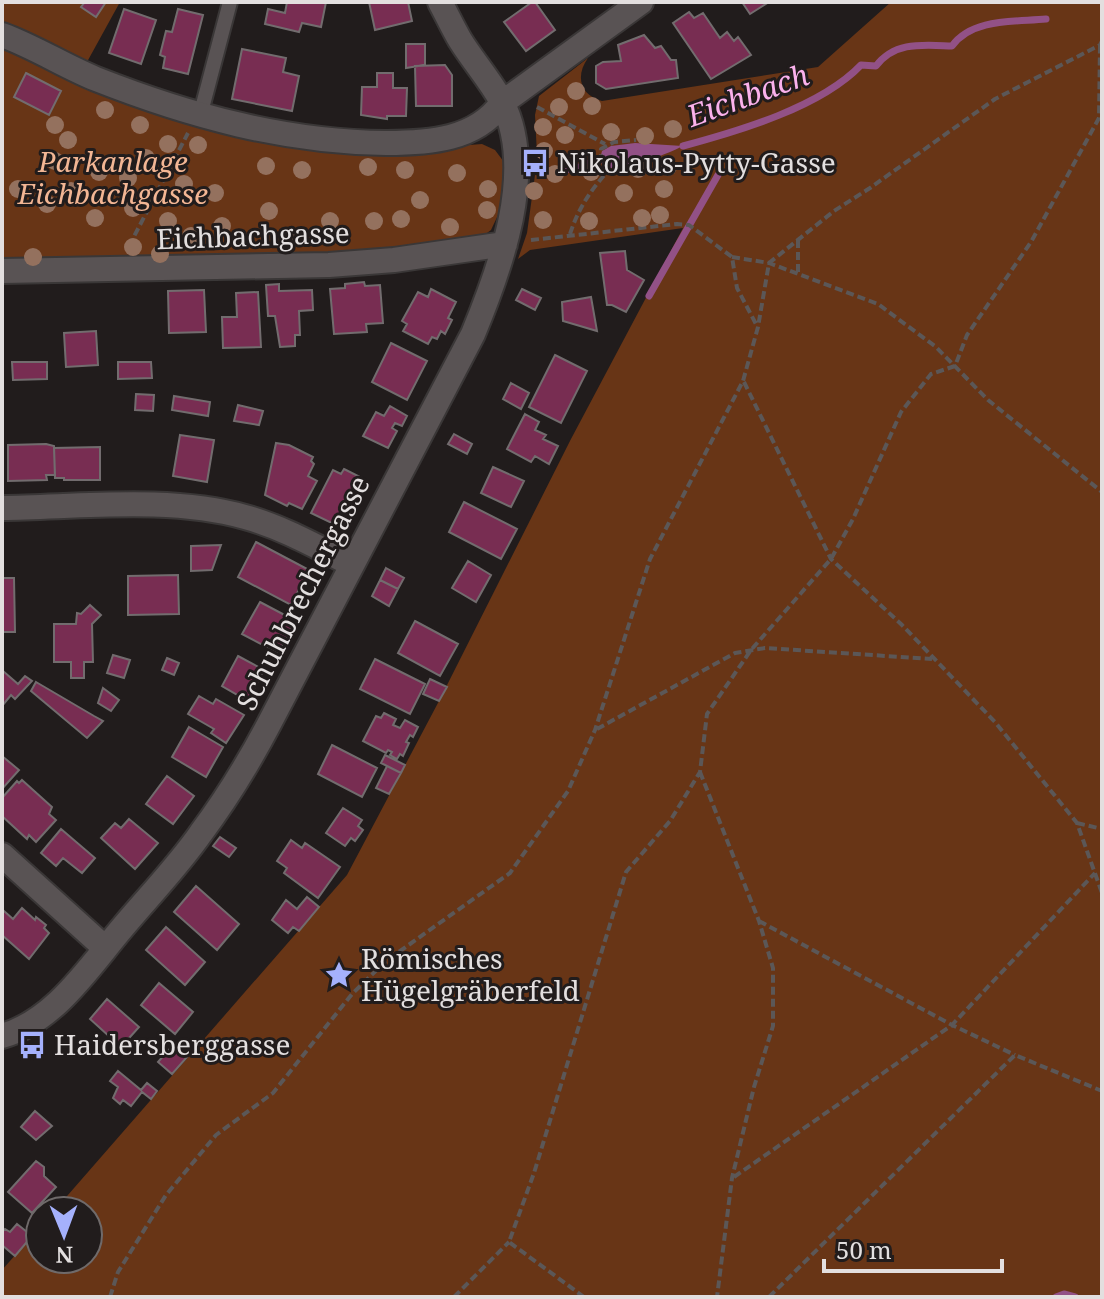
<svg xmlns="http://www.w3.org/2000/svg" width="1104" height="1299" font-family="'Noto Serif',serif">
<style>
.green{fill:#683516}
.water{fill:#925186}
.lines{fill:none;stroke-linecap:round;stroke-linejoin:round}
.stream{stroke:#925186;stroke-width:7}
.building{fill:#782d52;stroke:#726c6e;stroke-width:2}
.lane-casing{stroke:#3a3737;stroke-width:18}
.street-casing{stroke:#3a3737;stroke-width:28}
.path{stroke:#5b5757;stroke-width:4;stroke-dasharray:8 4;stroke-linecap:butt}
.lane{stroke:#595354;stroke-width:14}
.street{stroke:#595354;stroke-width:24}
.tree{fill:#94715e}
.labels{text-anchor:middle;stroke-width:6;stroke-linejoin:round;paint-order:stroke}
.park-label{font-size:28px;font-style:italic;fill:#f3b694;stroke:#211c1c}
.poi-label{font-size:28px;fill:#e3dfdf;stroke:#211c1c;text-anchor:start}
.street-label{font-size:28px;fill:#e3dfdf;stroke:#211c1c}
.water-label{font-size:30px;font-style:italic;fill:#fab1ec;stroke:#211c1c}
</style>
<rect width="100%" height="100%" fill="#211c1c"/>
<!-- green -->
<path class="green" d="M2 2H120L87 62 2 24Z
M891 2H1102V1297H2V1270L40 1227V1259H88V1211H54L347 875 439 701 571 439 683 228 530 250 518 259 527 233 535 175 541 176 543 156 537 155 535 115 539 96 588 58C575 76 580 95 602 101L818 67Z
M2 44 77 80 394 151 482 144 495 150 504 162 503 194 499 213 491 230 483 236 387 252 318 256 2 259Z"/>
<!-- water -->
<path class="water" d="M635 143 683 146C665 155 622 172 603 167L600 159 602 151 611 146Z"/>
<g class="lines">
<!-- stream -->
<path class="stream" d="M683 146C739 131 821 107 861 65L876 66C895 41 923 45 952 46 972 18 1015 22 1046 19
M544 171 574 169 600 159
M649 296 718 175
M1056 1297 1064 1294 1075 1297"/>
</g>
<!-- building -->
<path class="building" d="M85 2H106L96 17 81 7Z
M287 2H326L321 27 302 23 299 32 265 24 268 9 285 13Z
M369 2H408L412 21 375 30Z
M532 2H535L555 30 526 51 504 22Z
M742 2H769L750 14Z
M124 9 156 20 141 64 109 53Z
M178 9 203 15 188 74 163 68 165 57 160 55 166 31 172 32Z
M689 12 694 18 703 13 720 38 727 32 734 41 738 37 751 55 711 79 673 23Z
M644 35 655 48 661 46 671 60H676L678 78 606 89 596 83V66L603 62 621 61 618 45Z
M406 44H425V65L406 68Z
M242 49 286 58 283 72 299 76 292 111 232 99Z
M445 65 452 75V106H416L415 66Z
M26 73 61 91 49 115 14 97Z
M377 73H393V88H407L406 116H387V119L361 115 362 87H377Z
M625 251 627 270 644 280 626 312 612 305H607L600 253Z
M364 282 365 286 380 285 383 323 366 324 367 332 334 334 330 289 345 288V284Z
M279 284V291L312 290 313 310 299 311 300 335H295V346L280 347 275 316H268L266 285Z
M431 289 456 302 448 318 452 320 445 334 441 331 437 339 432 337 428 344 403 331 407 324 402 321 418 292 428 297Z
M522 289 541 298 535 310 516 300Z
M204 290 206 332 169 333 168 291Z
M258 292 261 347 223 348 222 317H237L236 293Z
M591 297 597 331 563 321 562 302Z
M96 331 98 365 66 367 64 333Z
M391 343 427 361 407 400 372 382Z
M555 355 587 371 561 423 529 407Z
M12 362H47V379L13 380Z
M118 362H151L152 378 118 379Z
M511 383 529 393 521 409 503 399Z
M136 394 154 395 153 411 135 410Z
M174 396 210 402 208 416 172 410Z
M238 405 263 411 259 425 234 421Z
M390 406 407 416 402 426 395 423 392 428 397 431 388 448 363 436 376 412 384 416Z
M525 414 539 422 535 430 546 435 543 439 558 446 549 464 535 456 531 462 507 449Z
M454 434 472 444 467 454 448 444Z
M180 435 214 440 207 482 173 476Z
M276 443 289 445 313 457 311 461 314 464 308 476 317 481 302 509 289 503 287 506 265 495Z
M46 444 54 446 55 475H46L47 480 8 481V445Z
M100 447V480H64V478H55L54 448Z
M493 467 524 481 511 507 481 493Z
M344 469 360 477 358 482 363 484 356 497 361 500 354 514 350 512 342 528 311 513 333 470 341 474Z
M464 502 517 529 501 559 449 532Z
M256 542 309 570 291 605 238 577Z
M221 545 212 570 191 571V546Z
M468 561 491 575 476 602 452 588Z
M386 568 404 578 398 589 380 580Z
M178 575 179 614 128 615V576Z
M2 578H14L15 632H2Z
M380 580 398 589 389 606 372 596Z
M260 602 296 621 278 653 242 634Z
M90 605 101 615 92 624 93 662H84V678H71V662H54V624H76L77 613 81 614Z
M415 621 458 644 440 676 398 653Z
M113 655 130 660 124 678 107 673Z
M238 656 264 670 248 701 222 686Z
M167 658 179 663 174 675 162 670Z
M375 659 425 684 410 714 360 689Z
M3 671 18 684 25 676 32 681 15 699 11 695 2 706Z
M430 679 447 687 439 701 423 694Z
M36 682 94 716 103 721 87 738 31 691Z
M103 688 119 700 111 711 98 703Z
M199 696 213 704 216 699 244 715 226 743 211 733 214 729 188 714Z
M384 713 396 719 393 725 400 728 405 720 418 727 413 737 410 735 406 742 409 743 403 756 400 754 397 759 390 755 392 752 388 750 386 753 363 741 376 716 381 718Z
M189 727 223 747 206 777 172 757Z
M332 745 377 768 362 797 318 774Z
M385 755 405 765 401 773 381 763Z
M2 756 19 770 2 789Z
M387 766 401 773 389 794 376 788Z
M167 776 194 796 173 824 146 804Z
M22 780 52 807 49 814 56 820 36 842 29 835 27 839 2 816V798L17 781 19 783Z
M343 808 362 820 358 826 363 830 355 841 351 838 345 846 326 833Z
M129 819 158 843 135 869 101 838 115 823 121 828Z
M61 829 95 858 82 873 63 858 56 866 41 853Z
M220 837 236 848 229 857 213 846Z
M291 840 302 848 305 843 340 867 318 898 284 873 287 868 277 861Z
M196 886 239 924 217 950 174 912Z
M307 897 319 907 299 931 293 927 288 933 272 920 286 900 297 909Z
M22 908 35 920 36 917 46 925 44 928 49 933 29 959 2 935V914L4 911 13 919Z
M166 927 205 962 185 985 146 950Z
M159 983 193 1012 175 1034 141 1005Z
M107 999 139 1027 121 1047 90 1019Z
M173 1045 187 1057 172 1074 158 1062 166 1053 169 1056 171 1054 168 1051Z
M118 1071 141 1090 147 1083 157 1091 151 1099 142 1092 131 1106 123 1100 120 1104 113 1098 118 1087 110 1081Z
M35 1111 52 1126 36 1140 21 1127Z
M36 1161 44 1167V1176L56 1187 32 1213 8 1192Z
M17 1224 32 1236 15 1256 2 1245V1232L5 1229 10 1232Z"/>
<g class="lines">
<defs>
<path id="lane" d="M200 116 230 2"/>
<path id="street" d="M2 35C35 47 64 66 96 79 190 116 285 142 386 143 429 143 476 140 502 103L641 2
M2 271 329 265 394 260 505 244
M2 508C80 507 170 496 245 517 282 527 317 547 351 564
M2 855 105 948
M2 1036C55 1021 89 967 123 927 149 896 178 866 201 833 227 798 249 762 269 724L473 334C500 269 537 170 502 102 490 80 473 61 460 40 453 28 447 15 440 2"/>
</defs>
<!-- lane casing -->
<use href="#lane" class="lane-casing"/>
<!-- street casing -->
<use href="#street" class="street-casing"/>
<!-- path -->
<path class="path" d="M537 107 605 144
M608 171 601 165V149L614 142 636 140
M570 234C578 209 591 189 610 169
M531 240 677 224 689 225 732 257 737 288 757 326
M798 240V274
M129 246 188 133
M732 257 769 263 878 304 936 347 988 400 1102 492
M744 382 831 559 902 625 995 722 1077 823 1102 893
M597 729 735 653 765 648 932 659
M700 772 759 921 773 968V1026L754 1087 732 1178 717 1297
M1077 823 1102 829
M759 921 952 1025 1015 1055
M734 1177 952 1025 1095 873
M110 1297 118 1272 166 1195 216 1135 273 1093 352 994 386 961 510 873 568 791 595 730 650 559 743 381 758 327 769 263 834 211 870 188 995 99 1100 45 1102 41
M454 1297 509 1242
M584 1297 509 1242 534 1173 626 872 670 821 700 772 707 714 751 650 831 559 853 519 901 412 931 374 955 366 967 335 1031 242 1099 118 1100 45
M769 1297 1015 1055 1102 1091"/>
<!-- lane -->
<use href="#lane" class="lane"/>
<!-- street -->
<use href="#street" class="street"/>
</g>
<!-- trees -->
<g class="tree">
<circle cx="576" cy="91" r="9"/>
<circle cx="592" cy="106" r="9"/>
<circle cx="559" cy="107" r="9"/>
<circle cx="105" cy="110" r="9"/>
<circle cx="55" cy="125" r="9"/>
<circle cx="140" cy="125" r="9"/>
<circle cx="543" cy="127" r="9"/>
<circle cx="673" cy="129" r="9"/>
<circle cx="611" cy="132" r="9"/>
<circle cx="565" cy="135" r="9"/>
<circle cx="645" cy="136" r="9"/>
<circle cx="68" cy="140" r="9"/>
<circle cx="168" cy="144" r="9"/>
<circle cx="198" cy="145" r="9"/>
<circle cx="544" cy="151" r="9"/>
<circle cx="146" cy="158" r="9"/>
<circle cx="55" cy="161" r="9"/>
<circle cx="266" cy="166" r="9"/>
<circle cx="368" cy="167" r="9"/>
<circle cx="668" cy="167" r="9"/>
<circle cx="638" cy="169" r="9"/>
<circle cx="302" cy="170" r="9"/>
<circle cx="405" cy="170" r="9"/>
<circle cx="99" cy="172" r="9"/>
<circle cx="591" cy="172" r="9"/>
<circle cx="457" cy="173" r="9"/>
<circle cx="555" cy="174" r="9"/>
<circle cx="128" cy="178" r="9"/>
<circle cx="184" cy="184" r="9"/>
<circle cx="18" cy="189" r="9"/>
<circle cx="488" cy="189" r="9"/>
<circle cx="664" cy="189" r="9"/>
<circle cx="71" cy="191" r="9"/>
<circle cx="534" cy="191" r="9"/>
<circle cx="215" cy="193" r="9"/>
<circle cx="624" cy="193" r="9"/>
<circle cx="420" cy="200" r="9"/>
<circle cx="47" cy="204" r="9"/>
<circle cx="133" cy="208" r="9"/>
<circle cx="487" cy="210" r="9"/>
<circle cx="269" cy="211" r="9"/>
<circle cx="660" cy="215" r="9"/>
<circle cx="95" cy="218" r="9"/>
<circle cx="642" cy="218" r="9"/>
<circle cx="401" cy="219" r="9"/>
<circle cx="543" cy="220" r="9"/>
<circle cx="168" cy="221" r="9"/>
<circle cx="330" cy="221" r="9"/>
<circle cx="374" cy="221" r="9"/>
<circle cx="589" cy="221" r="9"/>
<circle cx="222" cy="226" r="9"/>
<circle cx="450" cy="227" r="9"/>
<circle cx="191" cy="236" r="9"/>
<circle cx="293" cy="238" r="9"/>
<circle cx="133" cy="247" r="9"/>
<circle cx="160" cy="254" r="9"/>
<circle cx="33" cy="257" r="9"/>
</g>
<!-- icons -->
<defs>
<symbol id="bus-bare" viewBox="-9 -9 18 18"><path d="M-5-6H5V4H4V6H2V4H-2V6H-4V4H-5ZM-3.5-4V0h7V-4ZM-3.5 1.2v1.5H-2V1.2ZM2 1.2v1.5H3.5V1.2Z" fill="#a5b1fc" stroke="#211c1c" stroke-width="2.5" paint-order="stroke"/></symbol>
<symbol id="sight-bare" viewBox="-9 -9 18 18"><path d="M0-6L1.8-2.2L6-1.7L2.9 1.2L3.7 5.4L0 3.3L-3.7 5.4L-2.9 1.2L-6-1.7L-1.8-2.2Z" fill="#a5b1fc" stroke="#211c1c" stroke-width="2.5" paint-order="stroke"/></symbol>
</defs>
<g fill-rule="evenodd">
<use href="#bus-bare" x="515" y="143" width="40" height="40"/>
<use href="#sight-bare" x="319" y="955" width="40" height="40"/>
<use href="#bus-bare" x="12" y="1025" width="40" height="40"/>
</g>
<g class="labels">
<!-- park labels -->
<g class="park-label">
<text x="113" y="172">Parkanlage<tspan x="113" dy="32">Eichbachgasse</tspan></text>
</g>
<!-- poi labels -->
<g class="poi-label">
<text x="557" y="173">Nikolaus-Pytty-Gasse</text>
<text x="361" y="969">Römisches<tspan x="361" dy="32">Hügelgräberfeld</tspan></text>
<text x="54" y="1055">Haidersberggasse</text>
</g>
<!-- street labels -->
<g class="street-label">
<text transform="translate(253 236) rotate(-2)" y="10">Eichbachgasse</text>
<text transform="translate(303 593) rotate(-63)" y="10">Schuhbrechergasse</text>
</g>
<!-- water labels -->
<g class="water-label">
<text transform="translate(748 96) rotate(-20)" y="10">Eichbach</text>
</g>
</g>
<!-- border -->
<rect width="1104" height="1299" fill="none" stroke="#e3dfdf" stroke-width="8"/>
<!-- north arrow -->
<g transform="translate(64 1235) rotate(179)"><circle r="38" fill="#211c1c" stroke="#6f6a6a" stroke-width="2"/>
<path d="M0-6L14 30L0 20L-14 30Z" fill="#a5b1fc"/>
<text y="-12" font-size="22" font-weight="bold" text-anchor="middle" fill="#e3dfdf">N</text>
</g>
<!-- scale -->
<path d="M824 1259v12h178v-12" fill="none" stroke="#e3dfdf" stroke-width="4"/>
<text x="836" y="1259" font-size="24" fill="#e3dfdf" stroke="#211c1c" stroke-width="6" paint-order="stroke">50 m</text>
</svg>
